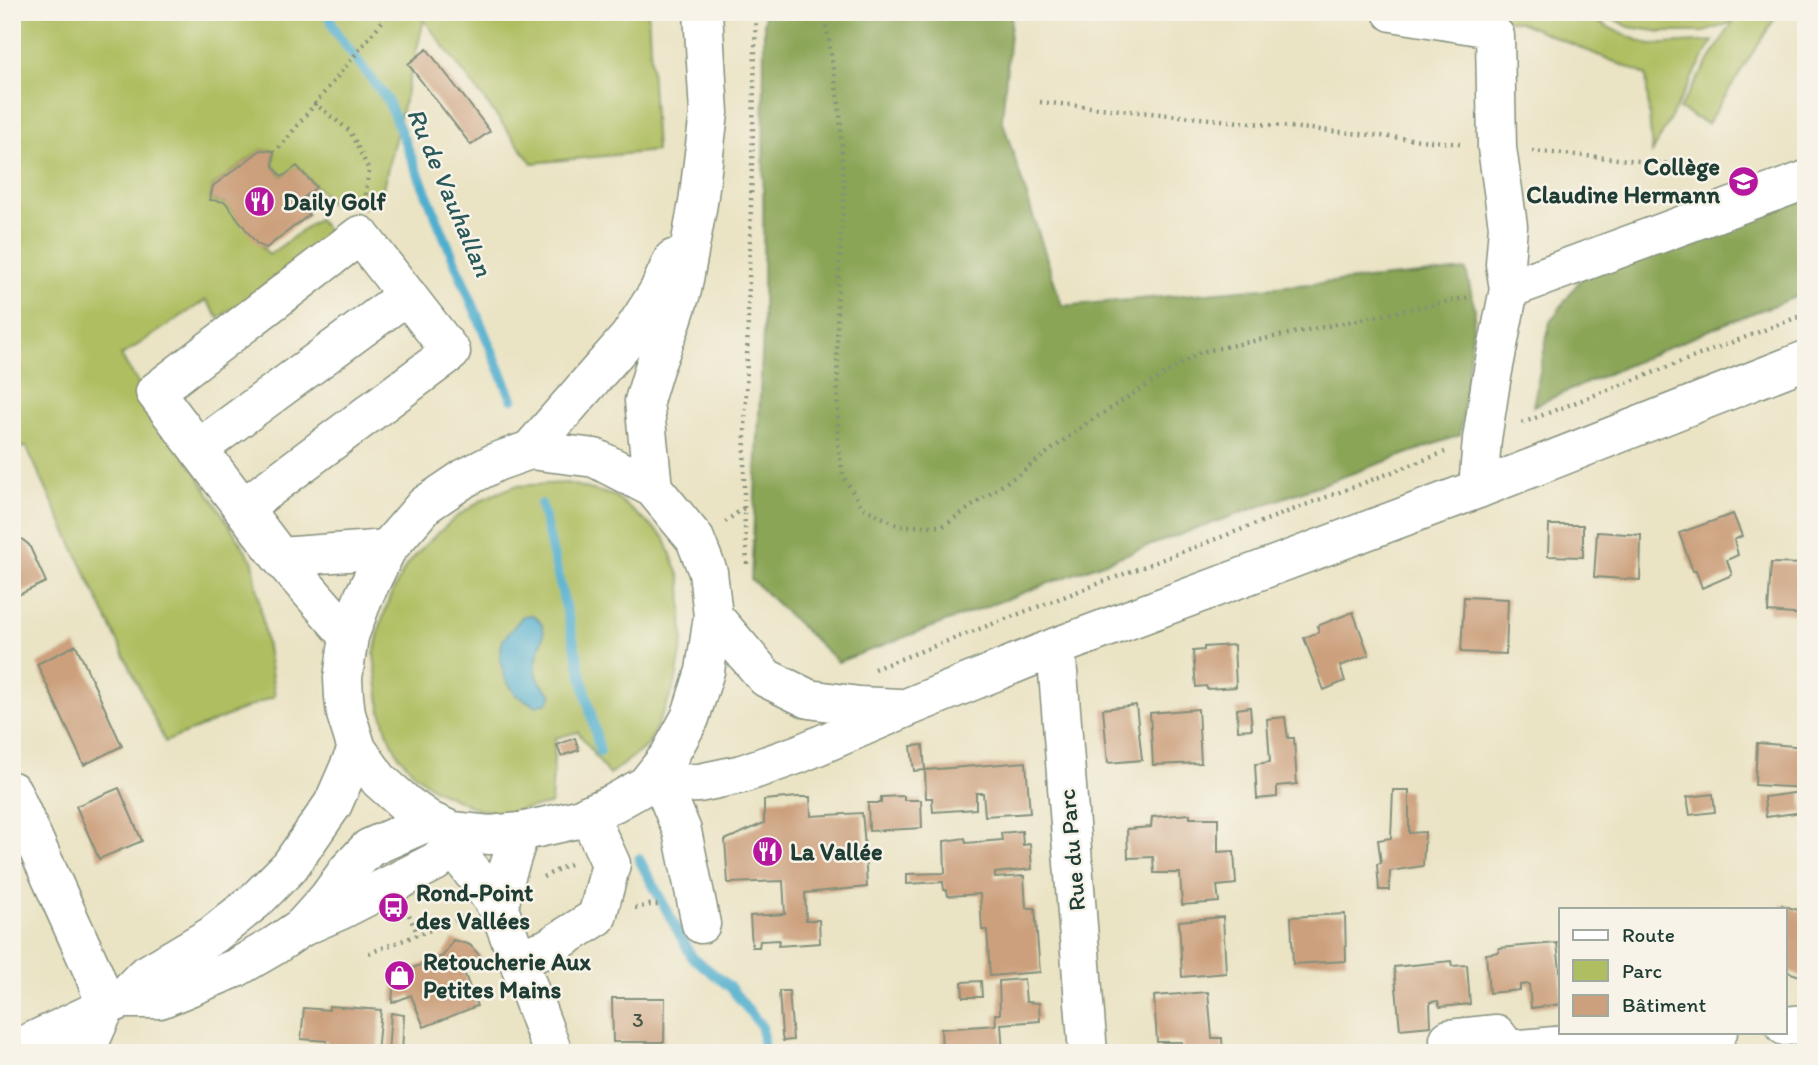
<svg xmlns="http://www.w3.org/2000/svg" width="1818" height="1065" font-family="Itim,sans-serif">
<style>
.green{fill:#afbe61;stroke:#677e4a;stroke-width:2}
.forest{fill:#8ba557;stroke:#557146;stroke-width:2}
.water{fill:#4faece;stroke:#377681;stroke-width:2}
.lines{fill:none;stroke-linecap:round;stroke-linejoin:round}
.stream{stroke:#4faece;stroke-width:10}
.building{fill:#cca07d}
.minor-casing{stroke:#84907c;stroke-width:41}
.major-casing{stroke:#84907c;stroke-width:41}
.path{stroke:#84907c;stroke-width:4.5;stroke-dasharray:2 5;stroke-linecap:butt}
.minor{stroke:#fff;stroke-width:38}
.major{stroke:#fff;stroke-width:38}
.labels{text-anchor:middle;stroke-width:5;stroke-linejoin:round;paint-order:stroke}
.number-label{font-size:21px;fill:#4a5646}
.poi-label{font-size:24px;font-weight:bold;fill:#1f3d34;stroke:#f7f3e8;text-anchor:start}
.street-label{font-size:24px;fill:#1f3d34;stroke:#f7f3e8}
.water-label{font-size:26px;font-style:italic;fill:#2b595a;stroke:#f7f3e8}
</style>
<rect width="100%" height="100%" fill="#f7f3e8"/>
<filter id="ink" filterUnits="userSpaceOnUse"><feTurbulence type="fractalNoise" baseFrequency=".0143" numOctaves="2"/><feDisplacementMap in="SourceGraphic" scale="14" xChannelSelector="R" yChannelSelector="G"/><feConvolveMatrix kernelMatrix="1 2 1 2 8 2 1 2 1" color-interpolation-filters="sRGB"/></filter>
<filter id="wash" filterUnits="userSpaceOnUse"><feTurbulence type="fractalNoise" baseFrequency=".00686" numOctaves="4" result="noise"/><feDisplacementMap in="SourceGraphic" scale="28" xChannelSelector="R" yChannelSelector="G"/><feGaussianBlur stdDeviation="1.57" result="paint"/><feColorMatrix in="noise" values="0 0 0 0 0 0 0 0 0 0 0 0 0 0 0 0 0 1.4 0 .05"/><feComposite in="paint" operator="in"/></filter>
<g filter="url(#wash)">
<rect width="100%" height="100%" fill="#eae3c4"/>
<!-- green -->
<path class="green" d="M12 12H648L656 151 532 163 424 20 382 192 363 208 350 194 333 206 298 167 282 177 273 166 274 151 261 150 213 186 210 200 225 202 269 255 318 219 332 237 219 318 206 300 121 356 253 562 275 696 165 742 26 446 12 452Z
M1461 12H1578L1616 31 1649 45 1713 41 1688 85 1652 153 1646 75 1519 22Z
M1601 12H1779L1707 124 1679 109 1733 22 1705 32H1662L1629 27Z
M566 483 615 496 664 537 681 580 683 641 675 686 648 745 609 775 578 732 555 738 551 804 502 813 477 809 434 789 415 774 399 756 388 734 381 711 374 655 380 627 389 599 406 566 426 544 455 518 485 498 515 486Z"/>
<!-- forest -->
<path class="forest" d="M764 12H1012L1002 119 1062 306 1466 270 1475 310 1460 435 1151 545 838 662 751 579 763 334Z
M1806 198V293L1721 325 1533 406 1550 322 1593 262Z"/>
<!-- water -->
<path class="water" d="M533 615C557 632 532 650 536 672 538 682 546 689 552 695L548 702 536 706 516 695 506 680 500 661 502 641 523 616Z"/>
<g class="lines">
<!-- stream -->
<path class="stream" d="M327 12 337 34 387 99 512 399
M541 504 600 752
M639 859 692 957 730 987 762 1027 764 1053"/>
</g>
<g id="blocks">
<!-- building -->
<path class="building" d="M427 49 490 131 471 145 408 64Z
M261 150 274 151 273 166 282 177 297 166 316 187 300 201 309 215 266 248 257 244 225 202 210 200 213 186Z
M1733 514 1742 536 1734 540 1738 555 1727 560 1732 575 1702 588 1696 571H1693L1679 533Z
M1549 525H1583V557L1548 556Z
M12 531 29 545 46 582 12 598Z
M1597 532 1641 535 1640 580 1594 577Z
M1771 563 1806 564V615L1768 612Z
M1464 597 1508 599 1506 654 1461 652Z
M1353 612 1369 655 1340 666 1345 681 1324 690 1304 638 1319 632 1317 626Z
M76 645 122 746 84 765 37 664Z
M1234 645 1236 687 1207 689 1206 686 1196 687 1193 651 1204 650V647Z
M1136 705 1142 760 1108 763 1103 709Z
M1250 707 1252 729 1238 730 1237 709Z
M1198 709 1201 763 1153 765 1150 713Z
M1285 717 1288 738H1294L1297 784 1277 786V797L1257 799 1255 764 1270 762 1267 719Z
M575 738 579 750 561 756 557 745Z
M1757 743 1806 747V788L1755 785Z
M923 745 925 770 914 771 911 746Z
M1026 762 1030 813 985 816 983 793H976V809L933 812 932 798H926L925 770Z
M119 788 142 841 99 859 76 806Z
M1393 790H1409V833L1425 832 1423 866 1390 871 1389 890H1379L1377 864 1381 863 1378 840 1391 838Z
M1801 792 1803 812 1766 817 1764 797Z
M1713 794 1715 812 1690 815 1687 797Z
M904 796V800H921L922 828 869 831 868 803H881V797Z
M798 797H810L811 816 862 813 864 834 867 887 805 893 806 920H819L820 943 778 946 779 940 760 941 759 947H752L750 916 785 914 783 881 728 883 725 840 764 823V800Z
M1190 814V818H1218V852L1234 851 1236 884 1217 886 1219 902 1182 905 1180 873H1154L1153 857 1128 858 1127 829 1151 827 1152 817Z
M1022 831 1023 845 1030 844 1032 869 995 873V878L1024 876 1026 908H1035L1040 972 990 976 987 930H982L980 894 948 896 947 890H944L943 882 907 884V874L945 873 944 841 965 838 966 843 1002 840 1001 833Z
M1782 905 1806 913V926L1802 936 1806 937V978L1785 971V909H1780Z
M1345 914 1346 961 1293 964 1291 917Z
M1223 917 1226 973 1182 977 1179 921Z
M453 940 470 945 481 957 462 967 477 1006 424 1027 411 995 392 1003 395 969 408 970 443 956Z
M1557 943 1561 979V1004L1531 1008 1529 984 1520 985V990L1489 993 1486 954 1499 952V948Z
M1451 961 1452 966 1467 965 1470 1004 1440 1007 1438 1001 1430 1002 1431 1026 1400 1029 1394 967Z
M1024 979 1026 1002 1039 1003 1040 1021 1001 1024 1003 1053H942L941 1029 996 1025 995 1014H1000L999 981Z
M981 981 982 997H963L962 982Z
M779 991H789L793 1040 783 1041 782 1036Z
M1208 992 1212 1038H1222L1223 1053H1183L1182 1042H1157L1154 996Z
M612 998H665L664 1042H613Z
M329 1006 381 1010 377 1053H327V1041L301 1039 304 1008 329 1010Z
M391 1013 404 1015 402 1053H388Z"/>
</g>
</g>
<g filter="url(#ink)">
<use href="#blocks" fill-opacity="0" stroke="#84907c" stroke-width="2"/>
<g class="lines">
<defs>
<path id="minor" d="M1392 12 1485 27 1495 36 1497 148 1508 226 1505 264 1509 289 1491 381 1482 439 1478 489
M1509 289 1806 180
M198 449 407 295
M243 508 451 352 360 235 155 392 280 557 349 636
M280 557 387 549
M1056 647 1088 1053
M663 785 682 831 701 924
M12 791 94 974 106 1006 85 1053
M452 831 465 862 499 909 553 1053
M499 909 505 879 520 832
M302 927 341 910 435 862C448 852 449 847 452 831
M518 958 546 949 597 917 611 864 588 814
M1785 1026 1806 1024
M1450 1053 1449 1039 1496 1034 1508 1050
M1506 1053 1508 1050 1718 1032"/>
<path id="major" d="M530 450 595 458 653 488 695 539 708 572 713 616 705 671 690 718 669 756 646 785 614 803 578 819 520 832 490 835 452 831 430 821 406 804 379 780 357 749 346 714 344 697 343 678 349 636 364 596 387 549 425 505 465 478 496 462Z
M530 450 629 337 658 292 673 259
M653 488 644 401 654 368 670 327 682 290 698 203 709 113 703 12
M713 616 766 678 809 699 859 706 900 708
M646 785 699 783 742 774 799 754 906 708 1056 647 1478 489 1806 360
M122 999H160L236 968 274 946 302 927 328 898 348 870 369 848 430 821
M12 1051 122 999 144 976 213 935 255 901 290 866 333 804 357 749"/>
</defs>
<!-- minor casing -->
<use href="#minor" class="minor-casing"/>
<!-- major casing -->
<use href="#major" class="major-casing"/>
<!-- path -->
<path class="path" d="M824 12 840 111 844 192 837 302 838 444 843 476 862 507 899 526H943L1023 471 1087 423 1200 352 1470 297
M1040 102 1461 144
M314 103 350 131 369 170 365 199
M279 148 390 12
M1532 151 1726 169
M1522 423 1806 314
M725 522 744 508
M747 564 744 508V472L756 12
M874 669 1445 452
M543 877 570 864
M635 908 649 905H661
M409 915 418 935
M369 953 463 918"/>
<!-- minor -->
<use href="#minor" class="minor"/>
<!-- major -->
<use href="#major" class="major"/>
</g>
</g>
<!-- icons -->
<defs>
<symbol id="school-disc" viewBox="-11 -11 22 22"><circle r="9.5" fill="#b5179e" stroke="#f7f3e8"/><path d="M0-5L7-2L0 1L-7-2ZM-4 1L0 2.5L4 1V4Q0 6-4 4Z" fill="#fff"/></symbol>
<symbol id="restaurant-disc" viewBox="-11 -11 22 22"><circle r="9.5" fill="#b5179e" stroke="#f7f3e8"/><path d="M-5-6h1v4h1v-4h1v4h1v-4h1v5L-1.5 .5V6h-2V.5L-5-1ZM5-6V6H3V1.5H1.5Q1.5-4 5-6Z" fill="#fff"/></symbol>
<symbol id="bus-disc" viewBox="-11 -11 22 22"><circle r="9.5" fill="#b5179e" stroke="#f7f3e8"/><path d="M-5-6H5V4H4V6H2V4H-2V6H-4V4H-5ZM-3.5-4V0h7V-4ZM-3.5 1.2v1.5H-2V1.2ZM2 1.2v1.5H3.5V1.2Z" fill="#fff"/></symbol>
<symbol id="shop-disc" viewBox="-11 -11 22 22"><circle r="9.5" fill="#b5179e" stroke="#f7f3e8"/><path d="M-5-2.5h2.3a2.7 3.5 0 0 1 5.4 0H5L5.5 6h-11ZM-1.5-2.5h3a1.5 2.3 0 0 0-3 0Z" fill="#fff"/></symbol>
</defs>
<g fill-rule="evenodd">
<use href="#school-disc" x="1726" y="164" width="35" height="35"/>
<use href="#restaurant-disc" x="242" y="184" width="35" height="35"/>
<use href="#restaurant-disc" x="750" y="834" width="35" height="35"/>
<use href="#bus-disc" x="376" y="890" width="35" height="35"/>
<use href="#shop-disc" x="382" y="958" width="35" height="35"/>
</g>
<g class="labels">
<!-- number labels -->
<g class="number-label">
<text x="638" y="1027">3</text>
</g>
<!-- poi labels -->
<g class="poi-label">
<text x="1720" y="175" text-anchor="end">Collège<tspan x="1720" dy="28">Claudine Hermann</tspan></text>
<text x="283" y="210">Daily Golf</text>
<text x="790" y="860">La Vallée</text>
<text x="416" y="901">Rond-Point<tspan x="416" dy="28">des Vallées</tspan></text>
<text x="423" y="970">Retoucherie Aux<tspan x="423" dy="28">Petites Mains</tspan></text>
</g>
<!-- street labels -->
<g class="street-label">
<text transform="translate(1072 850) rotate(-95)" y="8">Rue du Parc</text>
</g>
<!-- water labels -->
<g class="water-label">
<text transform="translate(450 192) rotate(67)" y="9">Ru de Vauhallan</text>
</g>
</g>
<!-- margin -->
<rect width="1818" height="1065" fill="none" stroke="#f7f3e8" stroke-width="42"/>
<!-- legend -->
<rect x="1559" y="908" width="228" height="126" fill="#f7f3e8" stroke="#a1aaa0" stroke-width="2"/>
<rect x="1573" y="930" width="35" height="10" fill="#ffffff" stroke="#a1aaa0" stroke-width="2"/>
<text x="1622" y="942" font-size="21" fill="#1f3d34">Route</text>
<rect x="1573" y="960" width="35" height="21" fill="#afbe61" stroke="#a1aaa0" stroke-width="2"/>
<text x="1622" y="978" font-size="21" fill="#1f3d34">Parc</text>
<rect x="1573" y="995" width="35" height="21" fill="#cca07d" stroke="#a1aaa0" stroke-width="2"/>
<text x="1622" y="1012" font-size="21" fill="#1f3d34">Bâtiment</text>
</svg>
